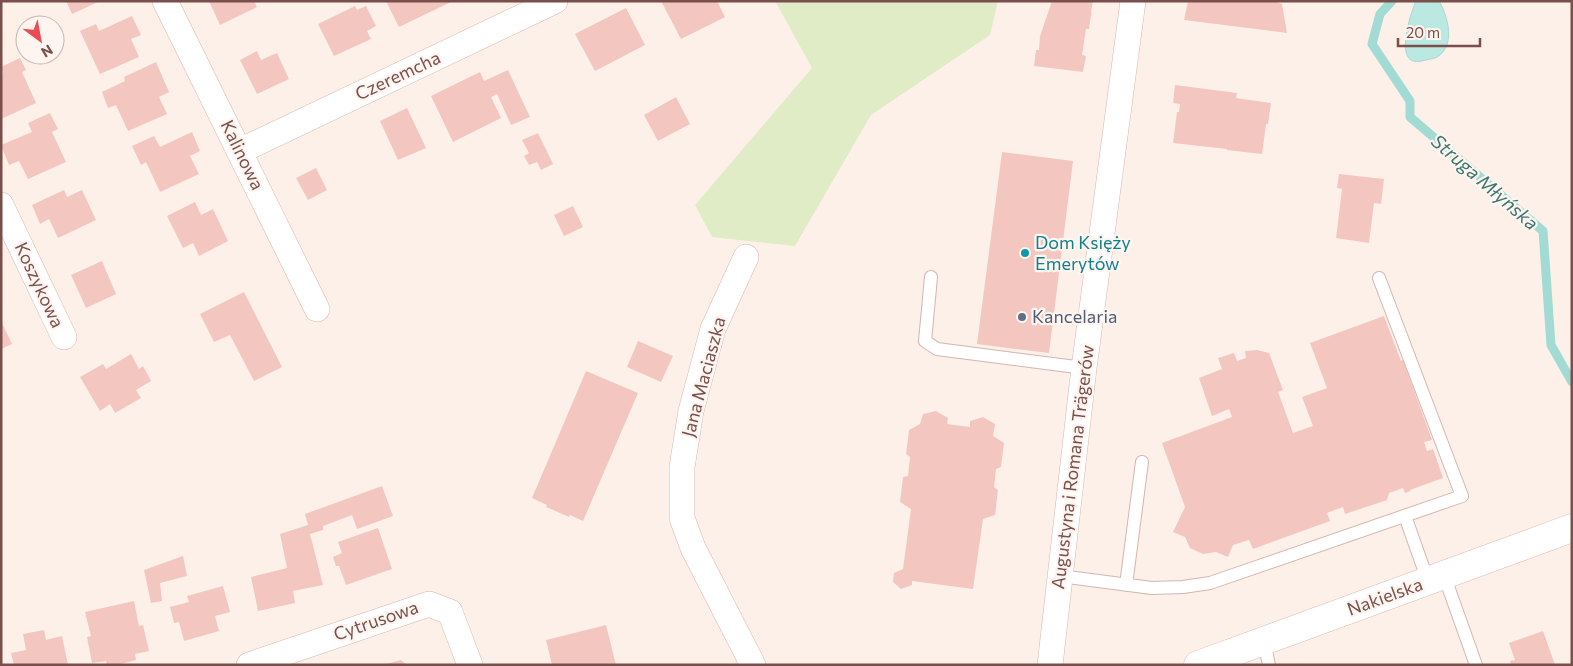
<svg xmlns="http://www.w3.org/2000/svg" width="1573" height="666" font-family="Commissioner,sans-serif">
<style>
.green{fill:#e0ecc6}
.water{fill:#bce8e2;stroke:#a2dad4}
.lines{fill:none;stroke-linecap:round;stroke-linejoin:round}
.stream{stroke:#a2dad4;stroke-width:9}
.building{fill:#f4c6c0}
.service-casing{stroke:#d3b6b0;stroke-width:14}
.minor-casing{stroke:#d3b6b0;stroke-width:26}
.secondary-casing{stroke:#d8b7b0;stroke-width:29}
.service{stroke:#fff;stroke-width:12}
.minor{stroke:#fff;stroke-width:25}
.secondary{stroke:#fff;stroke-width:28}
.culture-dot{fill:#0f9aa8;stroke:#fff5f0;stroke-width:2}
.service-dot{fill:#5c6f8a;stroke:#fff5f0;stroke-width:2}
.labels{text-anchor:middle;stroke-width:4.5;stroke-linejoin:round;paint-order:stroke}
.street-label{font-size:18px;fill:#794f4b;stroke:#fff5f0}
.culture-label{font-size:18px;fill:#0d838f;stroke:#fff5f0;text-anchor:start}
.service-label{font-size:18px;fill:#4e5e75;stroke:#fff5f0;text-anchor:start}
.water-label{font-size:19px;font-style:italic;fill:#3a7770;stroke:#fff5f0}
</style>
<rect width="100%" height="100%" fill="#fdf0e9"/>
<!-- green -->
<path class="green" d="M775 1H998L990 35 871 115 795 246 712 237 695 205 812 68Z"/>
<!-- water -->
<path class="water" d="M1416 1H1439C1448 16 1456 46 1437 57 1434 59 1429 59 1426 60 1421 61 1416 63 1411 60 1398 52 1411 12 1416 1Z"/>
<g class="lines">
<!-- stream -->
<path class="stream" d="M1392 1 1380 14 1372 44 1410 101V117L1543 231 1551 345 1572 382"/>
</g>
<!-- building -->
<path class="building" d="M66 1H100L72 14Z
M209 1H254L257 7 220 25Z
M386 1H453L399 27Z
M661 1H717L725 17 681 39Z
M1052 1H1093L1091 12 1092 16 1091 15 1089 29H1086L1082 55 1086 56 1083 72 1034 66 1036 50H1039L1040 36Z
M1188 1H1274L1282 4 1287 33 1184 20Z
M355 6 357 10 366 6 376 26 367 31 371 39 334 56 318 24Z
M626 8 645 45 595 71 575 34Z
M132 16 141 35 131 39 139 57 100 74 80 31 96 24 99 31Z
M257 51 261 60 277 53 289 79 257 94 240 60Z
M20 58 26 70 22 72 36 103 1 119V74L3 73 1 67Z
M156 62 169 92 159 97 167 114 128 131 116 105 108 108 102 92 125 81 124 77Z
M508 70 530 117 511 125 497 94 491 97 501 118 453 142 431 96 480 72 484 81Z
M1175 85 1237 93 1236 98 1271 103 1268 124H1266L1262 154 1227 150V149L1173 143 1177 112H1179L1180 104 1173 103Z
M676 97 690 124 658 141 644 115Z
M407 108 426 148 398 160 380 121Z
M50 113 58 129 52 132 66 162 28 179 19 161 9 165 1 145 32 132 28 123Z
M192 132 200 151 190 156 199 174 160 192 146 162 141 165 132 146 154 136 160 147Z
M538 133 553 164 541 170 537 162 529 165 524 156 529 153 522 140Z
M1002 152 1073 161 1049 353 977 344Z
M316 168 327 190 308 200 296 178Z
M1339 174 1384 179 1381 204 1374 203 1369 243 1336 238 1342 189 1337 188Z
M64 190 67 197 82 190 96 220 58 238 49 219 40 224 32 205Z
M195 202 201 215 213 209 228 241 199 256 193 243 183 248 167 216Z
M573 206 583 227 564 236 554 215Z
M102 261 116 294 86 308 71 275Z
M244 292 282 367 254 381 230 335 214 342 200 314Z
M1384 316 1401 361 1403 360 1432 440 1424 442 1427 451 1433 449 1443 478 1410 490 1411 491 1405 493 1403 488 1389 493 1387 500 1345 514 1343 507 1327 513 1330 521 1253 549 1249 540 1233 545 1228 557 1216 552 1203 554 1190 548 1185 537 1173 532 1185 507 1162 443 1232 417 1229 409 1212 416 1199 378 1222 369 1218 358 1234 353 1237 361 1246 358 1245 351 1257 350 1269 353 1283 390 1278 392 1293 433 1313 426 1302 397 1327 388 1310 343Z
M1 321 12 344 1 349Z
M638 341 673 356 661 382 627 367Z
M131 354 139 369 143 366 151 381 136 390 141 398 115 413 110 404 100 411 80 377 103 364 106 369Z
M586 371 638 393 583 521 570 515 569 517 546 507 547 505 532 498Z
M936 411 948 418 947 424 970 427V421L983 417 995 424 993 436 1004 443 1001 467 996 469 994 487 998 490 995 515 983 519 973 589 912 581V585L901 589 893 582 894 573 903 569 911 509 900 502 903 477 908 476 910 457 906 454 909 430 920 424 923 414Z
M382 486 393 516 357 529 352 515 323 526V530L310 534 323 585 293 591 295 603 258 611 251 577 287 568 280 534 308 525 305 514Z
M378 528 392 569 346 585 339 566H336L333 557 342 553 338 542Z
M183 556 187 576 160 583 162 601 151 603 144 570Z
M223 586 230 612 215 616 219 631 184 641 179 622 174 623 170 607 189 602 187 596Z
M134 601 139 626 143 625 149 651 135 654 136 660 117 665H107L106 661 92 663 87 637 91 636 85 612Z
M606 625 616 665H552L546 640Z
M44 630 46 640 62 636 68 665H14L11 653 26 650 23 634Z
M1543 631 1555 665H1511L1510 661 1515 660 1509 643Z
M401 660 407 665H386V664Z"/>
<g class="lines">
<defs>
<path id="service" d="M931 277 925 341 937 349 1084 368
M1405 516 1428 581
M1444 575 1476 665
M1060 576 1152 588 1183 587 1210 583 1462 496 1379 278
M1126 585 1142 462
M1264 641 1269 665"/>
<path id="minor" d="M165 1 317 309
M240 151 555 1
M1 205 64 337
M746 257 713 329 691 411 682 467V518L693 548 753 665
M249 665 429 604 450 612 470 665
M1050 665 1084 368 1133 1"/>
<path id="secondary" d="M1198 665 1572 528"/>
</defs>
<!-- service casing -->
<use href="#service" class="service-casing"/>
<!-- minor casing -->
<use href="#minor" class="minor-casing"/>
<!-- secondary casing -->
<use href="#secondary" class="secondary-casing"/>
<!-- service -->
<use href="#service" class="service"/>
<!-- minor -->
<use href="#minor" class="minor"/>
<!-- secondary -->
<use href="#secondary" class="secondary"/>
</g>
<!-- markers -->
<circle class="culture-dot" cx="1025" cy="253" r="5"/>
<circle class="service-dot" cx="1022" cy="317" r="5"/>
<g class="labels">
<!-- street labels -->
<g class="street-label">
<text transform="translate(398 76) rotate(-25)" y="6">Czeremcha</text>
<text transform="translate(242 155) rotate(64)" y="6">Kalinowa</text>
<text transform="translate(39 285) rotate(65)" y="6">Koszykowa</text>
<text transform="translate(704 377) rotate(-75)" y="6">Jana Maciaszka</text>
<text transform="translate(1073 467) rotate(-83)" y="6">Augustyna i Romana Trägerów</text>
<text transform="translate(1385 597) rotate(-20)" y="6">Nakielska</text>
<text transform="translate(376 621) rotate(-19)" y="6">Cytrusowa</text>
</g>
<!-- culture labels -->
<g class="culture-label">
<text x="1035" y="249">Dom Księży<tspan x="1035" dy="21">Emerytów</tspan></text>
</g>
<!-- service labels -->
<g class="service-label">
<text x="1032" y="323">Kancelaria</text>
</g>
<!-- water labels -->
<g class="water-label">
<text transform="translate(1485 182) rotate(41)" y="7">Struga Młyńska</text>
</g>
</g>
<!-- border -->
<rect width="1573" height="666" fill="none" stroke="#794f4b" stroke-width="5"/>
<!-- north arrow -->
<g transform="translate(40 40) rotate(148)"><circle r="24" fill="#fff5f0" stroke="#c9b3ae"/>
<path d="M0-4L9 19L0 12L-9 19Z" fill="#ea4b54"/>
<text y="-8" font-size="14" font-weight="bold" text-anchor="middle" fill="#794f4b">N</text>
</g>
<!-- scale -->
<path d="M1398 38v8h82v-8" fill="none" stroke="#794f4b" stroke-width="2.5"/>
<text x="1406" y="38" font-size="15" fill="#794f4b" stroke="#fff5f0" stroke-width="4" paint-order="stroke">20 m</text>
</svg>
